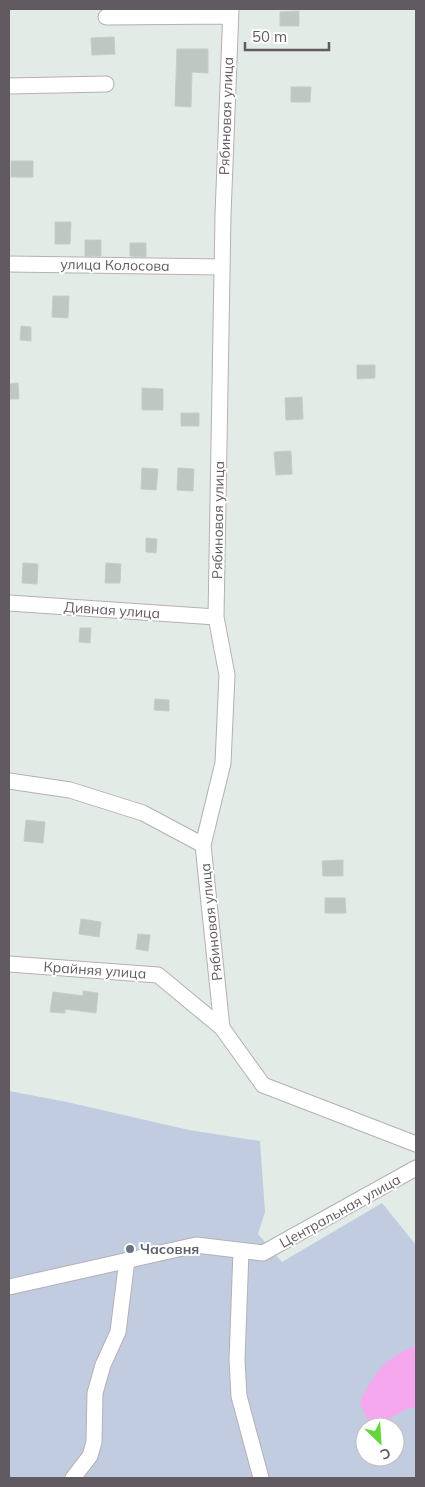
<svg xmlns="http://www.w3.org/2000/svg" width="425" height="1487" font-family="Mulish,sans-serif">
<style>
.green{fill:#c1cce1;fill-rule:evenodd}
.water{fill:#f6a8ee}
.building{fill:#bec7c2;stroke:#c1cfc6}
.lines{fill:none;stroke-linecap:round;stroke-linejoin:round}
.minor-casing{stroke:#b6afb4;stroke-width:17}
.minor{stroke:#fff;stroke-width:15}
.worship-dot{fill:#6b7280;stroke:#fff;stroke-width:2}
.labels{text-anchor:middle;stroke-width:4;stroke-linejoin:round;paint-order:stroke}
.street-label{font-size:14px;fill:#615a60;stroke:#fff}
.worship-label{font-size:14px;font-weight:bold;fill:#5b616d;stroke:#fff;text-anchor:start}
</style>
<rect width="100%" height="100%" fill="#e2ebe6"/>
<!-- green -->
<path class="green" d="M9 1091 67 1102 189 1130 260 1141 265 1212 258 1234 282 1262 382 1203 416 1245V1478H9ZM365 1427H395V1457H365Z"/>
<!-- water -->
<path class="water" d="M416 1346V1409L410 1407 378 1425 367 1419 360 1403C371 1376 387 1355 416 1346Z"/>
<!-- building -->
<path class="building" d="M299 11V26H280V12Z
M114 37 115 54 92 55 91 38Z
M177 49H208V73L192 72 191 107 175 106Z
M291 87H311L310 102H291Z
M11 161H33V177H11Z
M55 222H71L70 244H55Z
M85 240H101V256H85Z
M130 243H146V257L130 256Z
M53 296H69L68 318 52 317Z
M21 326 31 327V341L20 340Z
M357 365H375V378L357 379Z
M18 383 19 399H9V384Z
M142 388 163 389V410H142Z
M302 397 303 419 286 420 285 398Z
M181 413H199V426H181Z
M291 451 292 474 276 475 274 452Z
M142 468 158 469 156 490 141 489Z
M178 468 194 469 193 491 177 490Z
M146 538 157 539 156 553 146 552Z
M23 563 38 564 37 584 22 583Z
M106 563 121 564 120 583H105Z
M80 628H91L90 643 79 642Z
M155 699 169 700V711L154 710Z
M26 820 45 822 43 843 24 841Z
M343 860V876H323L322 861Z
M325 898H345L346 913H325Z
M81 919 101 922 99 937 79 934Z
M138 934 150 935 148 951 136 949Z
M83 991 98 993 96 1013 65 1009V1013L50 1012 53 992 83 996Z"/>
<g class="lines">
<defs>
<path id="minor" d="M106 17 230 16
M9 86 106 84
M9 264 222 267
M9 603 216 617
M9 781 70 790 143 813 203 845
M9 964 158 975 222 1028 263 1085 416 1144
M222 1028 203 845 223 763 227 675 216 617 223 215 231 9
M241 1251 237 1360 239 1396 261 1478
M9 1287 196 1245 263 1253 416 1168
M73 1478 90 1456 94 1442 95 1393 103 1365 118 1332 127 1260"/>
</defs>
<!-- minor casing -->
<use href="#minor" class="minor-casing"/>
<!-- minor -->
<use href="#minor" class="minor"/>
</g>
<!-- markers -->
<circle class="worship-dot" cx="130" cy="1249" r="5"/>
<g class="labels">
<!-- street labels -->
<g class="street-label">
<text transform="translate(226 116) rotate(-88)" y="5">Рябиновая улица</text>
<text transform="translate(115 265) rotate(1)" y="5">улица Колосова</text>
<text transform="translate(218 520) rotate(-89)" y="5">Рябиновая улица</text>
<text transform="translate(112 610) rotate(4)" y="5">Дивная улица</text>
<text transform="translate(211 922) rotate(-96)" y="5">Рябиновая улица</text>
<text transform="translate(95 970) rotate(4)" y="5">Крайняя улица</text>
<text transform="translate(340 1211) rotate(-29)" y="5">Центральная улица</text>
</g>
<!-- worship labels -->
<g class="worship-label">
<text x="140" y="1254">Часовня</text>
</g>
</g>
<!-- border -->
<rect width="425" height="1487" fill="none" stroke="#615a60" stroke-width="20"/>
<!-- north arrow -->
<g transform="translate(380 1442) rotate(155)"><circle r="24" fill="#ffffff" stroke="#c0bdbf"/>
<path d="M0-4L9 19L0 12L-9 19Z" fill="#66d63d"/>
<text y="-8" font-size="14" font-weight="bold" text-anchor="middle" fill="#615a60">С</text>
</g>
<!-- scale -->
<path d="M245 42v8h84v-8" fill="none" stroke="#615a60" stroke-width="2.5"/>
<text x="252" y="42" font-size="15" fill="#615a60" stroke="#ffffff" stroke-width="4" paint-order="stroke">50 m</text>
</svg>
